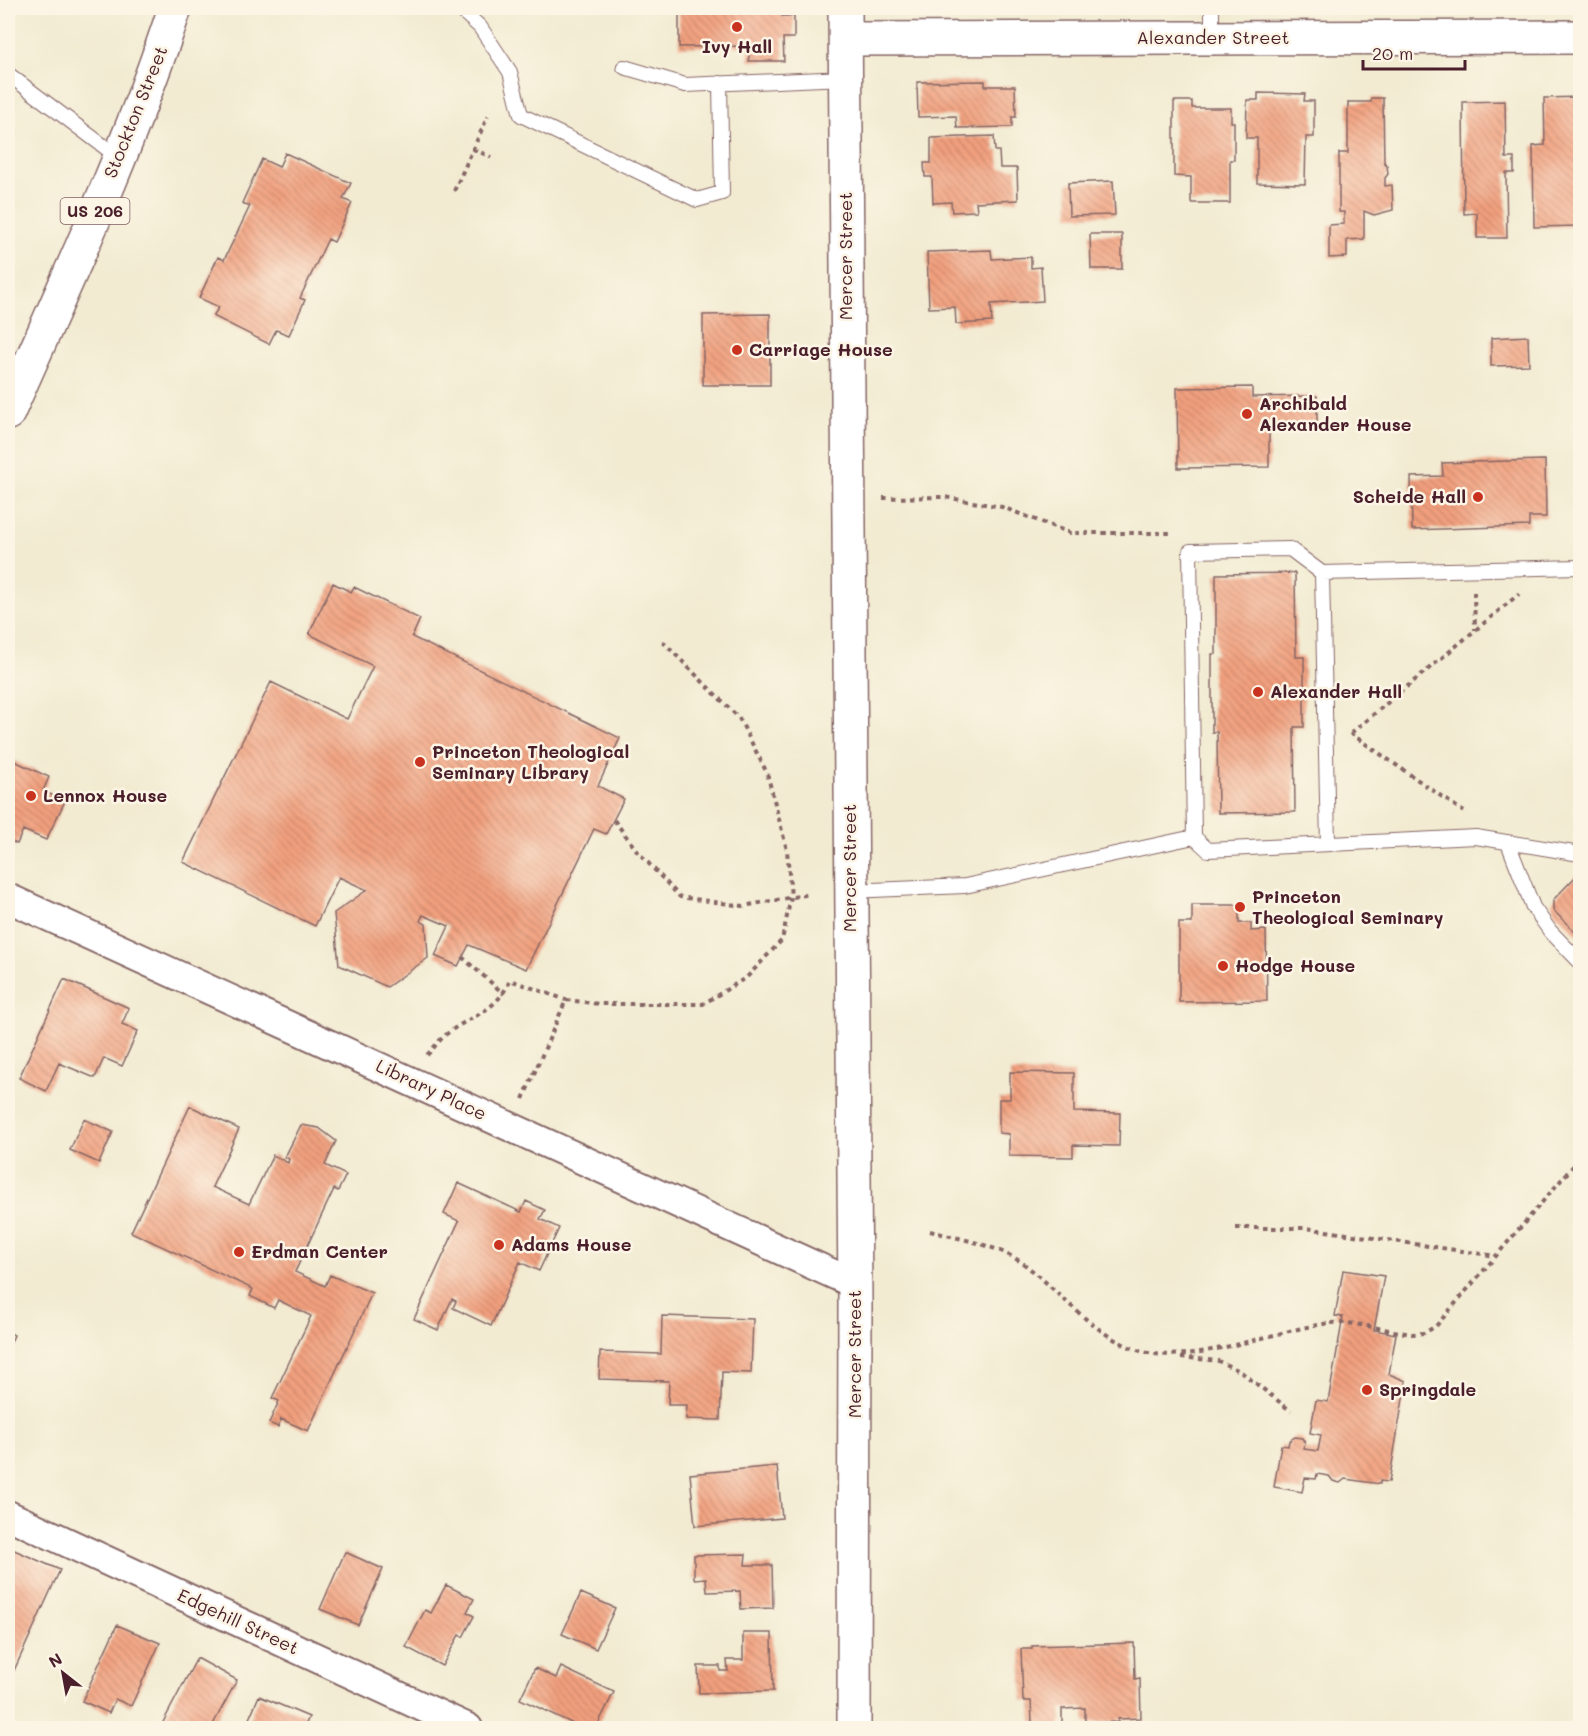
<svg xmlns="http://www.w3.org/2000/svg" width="1588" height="1736" font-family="Mali,sans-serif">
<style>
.building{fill:url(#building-back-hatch)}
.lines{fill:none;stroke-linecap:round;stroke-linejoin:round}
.service-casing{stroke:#856665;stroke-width:16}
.minor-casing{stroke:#856665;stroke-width:32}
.secondary-casing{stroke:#856665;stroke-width:36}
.trunk-casing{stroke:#856665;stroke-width:36}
.path{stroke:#856665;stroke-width:4;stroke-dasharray:4.5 4.5;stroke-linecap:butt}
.service{stroke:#fff;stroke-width:14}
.minor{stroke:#fff;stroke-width:28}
.secondary{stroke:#fff;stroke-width:33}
.trunk{stroke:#fff;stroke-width:33}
.poi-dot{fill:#c8321e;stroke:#fcf5e5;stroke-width:2}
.labels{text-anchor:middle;stroke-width:5;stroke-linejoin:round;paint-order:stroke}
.shield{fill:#fcf5e5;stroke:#7f5f63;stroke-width:1.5}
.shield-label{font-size:16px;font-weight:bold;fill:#4a1f2b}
.street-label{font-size:18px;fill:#4a1f2b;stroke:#fcf5e5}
.poi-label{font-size:18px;font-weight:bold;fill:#4a1f2b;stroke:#fcf5e5;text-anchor:start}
</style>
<defs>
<pattern id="building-back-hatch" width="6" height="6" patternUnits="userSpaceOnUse" patternTransform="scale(1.5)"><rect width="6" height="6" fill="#f2a07e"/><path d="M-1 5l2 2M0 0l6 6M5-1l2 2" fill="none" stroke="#c68267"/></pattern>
</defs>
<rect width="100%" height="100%" fill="#fcf5e5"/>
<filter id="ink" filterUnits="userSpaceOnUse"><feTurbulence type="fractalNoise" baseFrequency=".0167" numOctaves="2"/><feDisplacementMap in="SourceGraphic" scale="12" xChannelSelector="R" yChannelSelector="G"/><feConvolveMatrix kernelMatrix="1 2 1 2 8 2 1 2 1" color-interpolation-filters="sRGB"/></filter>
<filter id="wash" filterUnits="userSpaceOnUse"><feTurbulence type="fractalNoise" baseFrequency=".008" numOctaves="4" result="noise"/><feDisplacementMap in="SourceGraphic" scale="24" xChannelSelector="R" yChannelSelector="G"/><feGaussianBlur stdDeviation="1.35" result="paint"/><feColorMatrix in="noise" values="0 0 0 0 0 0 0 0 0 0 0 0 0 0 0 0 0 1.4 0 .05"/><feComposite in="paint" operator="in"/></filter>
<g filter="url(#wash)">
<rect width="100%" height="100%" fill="#f2ebd2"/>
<g id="blocks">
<!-- building -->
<path class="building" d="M679 8H782V16H794V38H783L784 61H749V46L679 47Z
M985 81V86H1015L1016 117H1012V127L957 128 956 116 918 117 917 82Z
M1258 93 1305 94 1304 101H1314V137H1306L1305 184 1257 183V138H1246L1247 100H1258Z
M1580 97V226L1534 227 1533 146 1545 145 1544 98Z
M1371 98H1383L1384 162 1387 165 1388 174 1385 178V186L1392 185 1393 210 1374 215 1364 211V239L1347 240V257L1329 258V225L1344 224V212H1339V153H1348V102H1371Z
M1174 101H1192V108H1231V122H1234V160H1230V203H1191V177L1174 176Z
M1505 101 1506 158H1514V173H1506L1507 238H1477V213L1464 214 1463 102Z
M994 136 995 151H999L1000 168H1017L1018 200 976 202 977 211 952 212 951 202 933 203 932 177H925L924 163H931V138Z
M285 153 351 183 343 199 352 203 334 242 328 239 300 298 305 300 289 335 276 330 269 344 213 316 219 307 199 298 218 257 224 260 250 206 242 203 262 159 279 167Z
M1113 181 1115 215 1069 216 1068 183Z
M1090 234H1122V269H1091Z
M991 250 992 259 1031 257V268L1041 267 1043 301 991 304 992 322 956 324 955 307 929 308 927 252Z
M770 314V385H703V315Z
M1528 336 1529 365 1491 366V338Z
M1252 387V397L1317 396V431H1269V467L1178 468 1177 388Z
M1545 460 1546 517H1529V526L1412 530 1411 477 1443 476 1442 463Z
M1295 573 1296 657H1304V727H1294L1295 812 1218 813 1217 732H1212V654H1216V574Z
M333 583 351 592 354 587 420 619 412 637 620 738 598 786 624 799 606 834 594 829 526 969 469 945 458 966 435 956 449 926 423 915 420 921 426 924 428 958 387 987 339 965 334 913 367 890 339 877 315 926 183 862 271 682 347 719 373 666 309 634Z
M8 758 49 777 43 791 65 801 46 840 23 830 17 844 8 840Z
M1580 872V937L1553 910V900Z
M1192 905H1239V923H1251V931L1266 930 1267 1001 1179 1002V923H1192Z
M64 979 129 1008 122 1024 138 1031 122 1066 104 1058 95 1078 59 1063 46 1091 19 1078Z
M1010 1072 1074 1073V1112L1120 1113 1119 1146 1073 1145V1157L1009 1156V1134L999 1133V1099H1010Z
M190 1106 239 1129 212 1187 249 1204 273 1155 288 1163 289 1159 285 1157 301 1125 319 1128 336 1141 325 1165 346 1175 338 1191 334 1189 295 1272 325 1286 330 1275 372 1293 308 1431 281 1419 278 1427 269 1423 279 1401 272 1398 311 1316 278 1300 274 1308 250 1296 253 1289 131 1232Z
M84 1119 113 1132 99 1163 70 1150Z
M458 1183 521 1212 526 1201 545 1210 540 1219 559 1228 539 1271 520 1262 491 1326 453 1308 456 1301 452 1299 438 1330 414 1319 459 1221 444 1214Z
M1343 1270 1384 1276 1374 1330 1396 1334 1389 1374 1406 1381 1389 1482 1380 1481V1484L1345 1479 1340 1483 1333 1481 1329 1476 1317 1474 1316 1479 1305 1478 1302 1492 1274 1487 1281 1445 1288 1446 1289 1441 1295 1437 1302 1438 1305 1443 1304 1449 1318 1451 1321 1435 1310 1433 1316 1400 1328 1402 1343 1317 1335 1316Z
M662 1316 753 1319 751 1373 722 1372 720 1420 686 1419 687 1405H668L669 1381 599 1379 600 1352 661 1354Z
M8 1332 14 1335 8 1349Z
M777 1466 782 1518 695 1526 690 1474Z
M12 1549 60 1570 11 1677 8 1676V1558Z
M345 1552 383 1569 358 1625 320 1609Z
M746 1554 745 1565H772L773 1608 741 1609 740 1591 707 1592 706 1578 694 1579V1555Z
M446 1585 474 1599 467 1612 474 1616 463 1637 459 1635 442 1666 406 1647 425 1610 431 1613Z
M581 1593 615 1608 596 1649 562 1634Z
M117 1625 160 1643 131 1706 115 1699 109 1713 82 1701Z
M743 1633H772L773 1691 699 1693 698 1666H720V1671H728L727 1660H743Z
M1134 1643 1135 1679 1140 1678 1141 1718 1118 1719V1722L1085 1723V1708L1062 1709V1723L1056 1728H1038L1032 1722 1031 1701H1023L1021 1649H1032V1646Z
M197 1658 237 1680 211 1728H160Z
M561 1667 614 1692 596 1728H582L520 1699 535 1668 556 1678Z
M259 1696 309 1717 304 1728H245Z"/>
</g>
</g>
<g filter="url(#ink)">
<use href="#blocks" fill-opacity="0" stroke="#856665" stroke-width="1.5"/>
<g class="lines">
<defs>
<path id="service" d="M459 8 480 27 510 72 521 115 697 200 722 193 720 83
M1212 38V8
M624 67 685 85 845 78
M8 74 118 157
M1580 567 1322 573 1290 549 1190 551 1194 837 1208 850 1476 837 1580 854
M1322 573 1328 844
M1508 843 1533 907 1550 931 1580 962
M850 891 965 886 1194 837"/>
<path id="minor" d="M8 898 855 1284
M8 1515 468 1728"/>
<path id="secondary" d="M845 8 855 1301 854 1728
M846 39 1580 37"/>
<path id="trunk" d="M8 413C67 280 130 146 175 8"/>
</defs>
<!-- service casing -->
<use href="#service" class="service-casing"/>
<!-- minor casing -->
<use href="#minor" class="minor-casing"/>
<!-- secondary casing -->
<use href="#secondary" class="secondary-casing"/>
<!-- trunk casing -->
<use href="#trunk" class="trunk-casing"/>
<!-- path -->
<path class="path" d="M473 149 491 157
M454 191 488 116
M883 498 944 497 1002 507 1070 533H1173
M1474 592 1475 630
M1350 733 1464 812
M1351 733 1519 594
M614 820 638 852 680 897 743 906 810 894
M462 957 504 994
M427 1055C433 1049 438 1042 443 1037 468 1015 495 1015 510 980L566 1000
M523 1099 566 1000 600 1004H703L747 977 782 940 791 897 787 850 767 773 739 718 662 641
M1236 1228H1306L1496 1256
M930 1231C964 1240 1000 1245 1028 1267 1064 1296 1097 1339 1144 1352 1194 1365 1277 1329 1331 1323 1354 1321 1388 1331 1412 1334L1424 1333 1436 1326 1580 1158
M1181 1357 1218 1361 1240 1371 1291 1411"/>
<!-- service -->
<use href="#service" class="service"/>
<!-- minor -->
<use href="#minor" class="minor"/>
<!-- secondary -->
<use href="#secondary" class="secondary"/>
<!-- trunk -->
<use href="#trunk" class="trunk"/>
</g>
</g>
<!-- markers -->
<g class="poi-dot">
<circle cx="737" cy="27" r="6"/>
<circle cx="737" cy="350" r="6"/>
<circle cx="1247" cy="414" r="6"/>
<circle cx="1478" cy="497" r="6"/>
<circle cx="1258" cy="692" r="6"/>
<circle cx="420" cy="762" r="6"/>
<circle cx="31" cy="796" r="6"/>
<circle cx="1240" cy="907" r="6"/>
<circle cx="1223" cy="966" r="6"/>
<circle cx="499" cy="1245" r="6"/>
<circle cx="239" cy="1252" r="6"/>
<circle cx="1367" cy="1390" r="6"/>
</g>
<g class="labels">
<!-- shield labels -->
<rect class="shield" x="60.5" y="198" width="69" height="26" rx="4.5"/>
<g class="shield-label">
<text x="95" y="217">US 206</text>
</g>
<!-- street labels -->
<g class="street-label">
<text x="1213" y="44">Alexander Street</text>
<text transform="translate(136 112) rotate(-68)" y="6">Stockton Street</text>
<text transform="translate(846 256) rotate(-90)" y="6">Mercer Street</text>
<text transform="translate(850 868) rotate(-90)" y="6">Mercer Street</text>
<text transform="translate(431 1090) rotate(25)" y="6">Library Place</text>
<text transform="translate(855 1354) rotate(-90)" y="6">Mercer Street</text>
<text transform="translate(238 1622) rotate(25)" y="6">Edgehill Street</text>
</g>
<!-- poi labels -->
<g class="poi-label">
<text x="737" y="53" text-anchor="middle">Ivy Hall</text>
<text x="749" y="356">Carriage House</text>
<text x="1259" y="410">Archibald<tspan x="1259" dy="21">Alexander House</tspan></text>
<text x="1466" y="503" text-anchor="end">Scheide Hall</text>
<text x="1270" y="698">Alexander Hall</text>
<text x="432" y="758">Princeton Theological<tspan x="432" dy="21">Seminary Library</tspan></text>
<text x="43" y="802">Lennox House</text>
<text x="1252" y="903">Princeton<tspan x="1252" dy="21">Theological Seminary</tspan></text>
<text x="1235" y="972">Hodge House</text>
<text x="511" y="1251">Adams House</text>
<text x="251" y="1258">Erdman Center</text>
<text x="1379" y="1396">Springdale</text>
</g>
</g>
<!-- margin -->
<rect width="1588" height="1736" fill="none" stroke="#fcf5e5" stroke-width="30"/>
<!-- north arrow -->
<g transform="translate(63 1673) rotate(329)" stroke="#fcf5e5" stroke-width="4.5" paint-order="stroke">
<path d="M0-4.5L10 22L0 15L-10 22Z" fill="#4a1f2b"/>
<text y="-9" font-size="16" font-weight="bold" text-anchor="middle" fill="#4a1f2b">N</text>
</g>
<!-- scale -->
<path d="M1363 60v9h102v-9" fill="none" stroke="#4a1f2b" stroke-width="3"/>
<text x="1372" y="60" font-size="18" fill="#4a1f2b" stroke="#fcf5e5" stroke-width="4.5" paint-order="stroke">20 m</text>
</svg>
